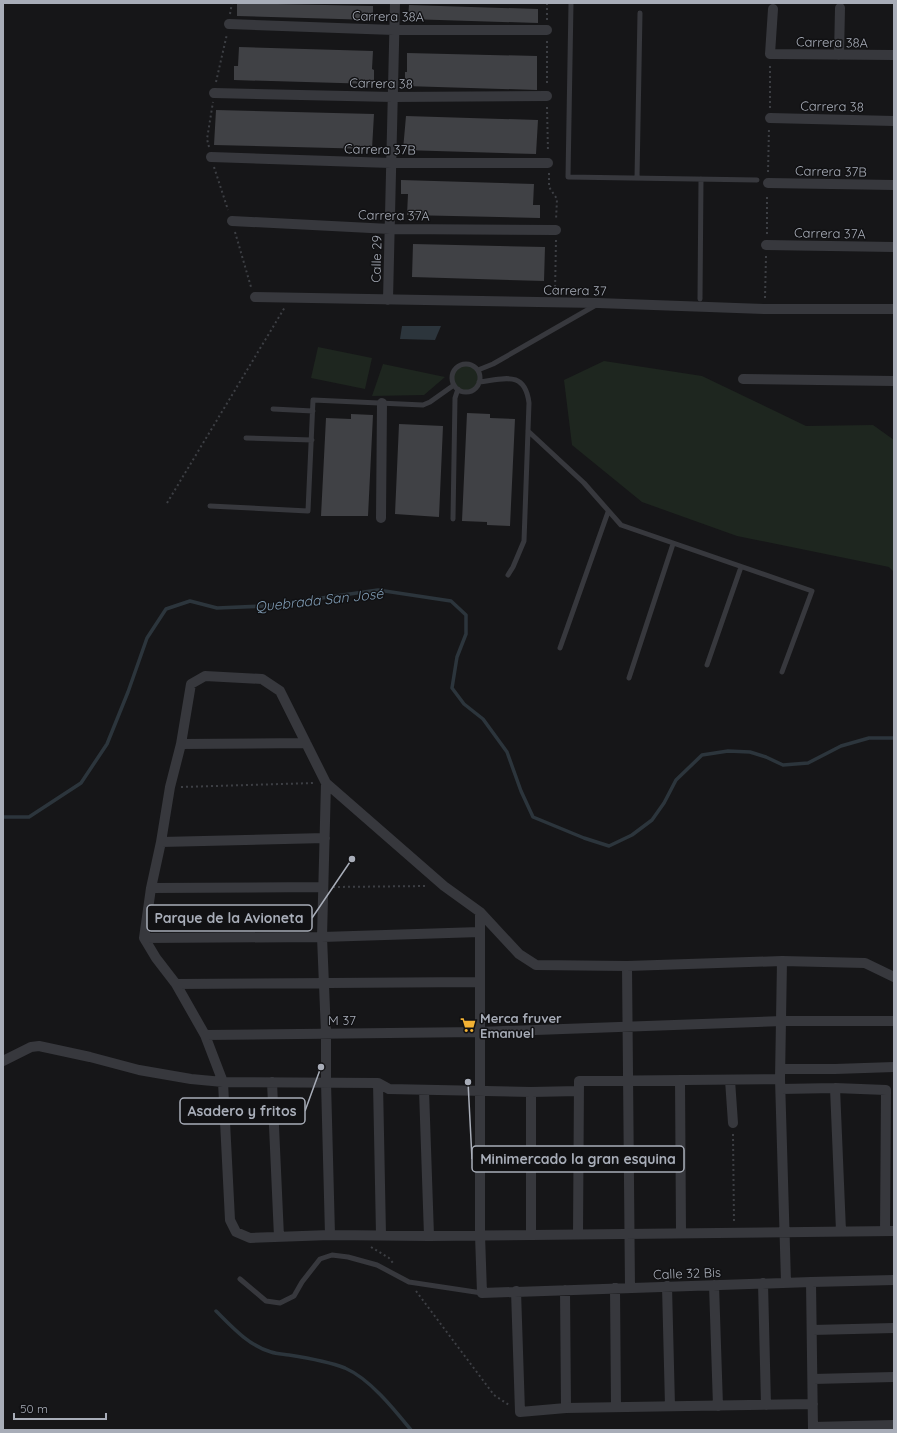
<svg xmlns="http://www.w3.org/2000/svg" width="897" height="1433" font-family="Quicksand,sans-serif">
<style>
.green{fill:#1e261f}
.water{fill:#2c353c}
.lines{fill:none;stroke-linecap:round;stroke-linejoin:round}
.stream{stroke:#2c353c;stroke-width:3.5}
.building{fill:#404145}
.path{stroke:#3d3f44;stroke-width:2;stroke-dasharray:2 3;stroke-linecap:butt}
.service{stroke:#37383d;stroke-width:5}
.minor{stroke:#37383d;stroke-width:10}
.labels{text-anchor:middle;stroke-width:3;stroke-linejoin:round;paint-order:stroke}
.street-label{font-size:13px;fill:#a8adb8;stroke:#111113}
.poi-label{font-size:13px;font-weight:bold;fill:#a8adb8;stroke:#111113;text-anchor:start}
.water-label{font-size:14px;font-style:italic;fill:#7f9bb3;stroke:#111113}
.leader{fill:none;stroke:#a8adb8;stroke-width:1.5}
.callout-dot{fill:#a8adb8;stroke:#111113;stroke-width:1.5}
.callout{fill:#111113;stroke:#a8adb8;stroke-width:1.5}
.callout-label{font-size:14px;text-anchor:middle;font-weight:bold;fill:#a8adb8}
</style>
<rect width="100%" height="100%" fill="#161618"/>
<!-- green -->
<path class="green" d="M318 347 372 358 365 389 311 378Z
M604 361 702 376 806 426 873 425 894 440V572L889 567 737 536 642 502 572 445 564 380Z
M383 364 445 377 424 395 372 396Z
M452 378a14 14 0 1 1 28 0a14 14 0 1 1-28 0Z"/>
<!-- water -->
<path class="water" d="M402 326H441L435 340 400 339Z"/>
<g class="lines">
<!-- stream -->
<path class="stream" d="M3 817H29L81 783 107 744 128 692 147 638 166 609 190 601 217 608 265 606 378 590 451 601 466 615V634L457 657 452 688 464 704 483 719 507 752 521 791 533 817 584 838 609 846 632 835 652 820 664 803 676 780 702 755 728 751 750 752 766 757 783 765 808 763 841 746 869 738H894
M216 1311C231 1326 249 1346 271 1352 277 1354 283 1354 289 1355 308 1358 327 1361 345 1368 370 1379 394 1409 411 1430"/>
</g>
<!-- building -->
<path class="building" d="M237 3 373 6V20L237 16Z
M409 5 538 9V23L408 19Z
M239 47 373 51 372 69 374 70V84L234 80V66H238Z
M407 53 537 56V90L405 86V72H407Z
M216 110 374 114 372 149 214 145Z
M406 116 538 120 536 154 403 150Z
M401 180 534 184 533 205H540V218L407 215 408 194H401Z
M413 244 545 247 544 281 412 277Z
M467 413 490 414V418L515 419 510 526 487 525V522L462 521Z
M351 414 373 415 368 516H321L326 418 351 419Z
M399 424 443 426 439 517 395 514Z"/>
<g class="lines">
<!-- path -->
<path class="path" d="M547 3V20
M230 14 232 3
M547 41V86
M216 82 227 34
M547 107 548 152
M770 108V64
M209 147 207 139 213 102
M214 167 228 210
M768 172 769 128
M549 173V187L557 199 556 220
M235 232 251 287
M767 234V194
M555 292 556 240
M765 298 766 256
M167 503 285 307
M181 787 315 783
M333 887 427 886
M733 1134 734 1222
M371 1247 389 1258 393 1263
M416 1291 494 1395 509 1405"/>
<!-- service -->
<path class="service" d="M571 3 568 177 757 180
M637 178 640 13
M700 299 701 179
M452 378a14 14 0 1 1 28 0a14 14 0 1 1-28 0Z
M478 370 493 364 596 305
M479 382C504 379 525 370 529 403L524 541 513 567 508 575
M273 409 313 411
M528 431 584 483 621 525 812 591 782 672
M246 438 312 440
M210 506 308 511 313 400 423 405 430 402 454 385
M453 519 455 398 458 389
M560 648 608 512
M707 665 741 567
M629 678 673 544
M240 1279 266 1301 280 1303 294 1296 302 1282 320 1259 332 1255 348 1257 377 1265 409 1282 482 1293"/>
<!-- minor -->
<path class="minor" d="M773 9 770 54 894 55
M229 24 394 30H547
M839 55 840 8
M214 93 393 97 547 96
M770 118 894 121
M211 157 391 163H548
M768 183 894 185
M232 221 390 229 556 230
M766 245 894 247
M255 297 598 303 765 309H894
M388 300 395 3
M743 379 894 381
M381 518 382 403
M181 744 306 743
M326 783 322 937 326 1033V1082L330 1235
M161 842 325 838
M151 888 323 887
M480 912V1235L482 1293 811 1282 894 1280
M144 938 322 937 480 932
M782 961 780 1079 786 1282
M627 966 630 1288
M894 977 865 963 782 961 627 966 536 965 519 954 480 912 444 886 326 783 280 691 262 679 205 676 191 684 181 744 170 787 161 842 151 888 144 938 156 958 176 984 205 1035 223 1082 230 1220 236 1232 250 1238 330 1235 429 1236 894 1231
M176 984 479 982
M205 1035 479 1032 782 1021H894
M3 1061 31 1047 39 1046 90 1057 139 1070 191 1079 223 1082 378 1083 389 1089 531 1092 579 1091
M781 1069H835L894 1067
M680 1080 681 1233
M730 1080 733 1123
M272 1082 279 1237
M378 1083 381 1235
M835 1088 841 1231
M781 1089 835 1088 886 1090 885 1231
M424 1090 429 1236
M531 1092V1235
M578 1234 579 1081 780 1079
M811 1282 813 1430
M763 1283 766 1405
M714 1285 718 1406
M667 1286 670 1406
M615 1288 616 1407
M565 1290 566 1408
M516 1291 520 1412 566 1408 813 1404
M812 1330 894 1328
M813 1379 894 1377
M813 1427 894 1425"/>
</g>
<!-- icons -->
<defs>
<symbol id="supermarket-bare" viewBox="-9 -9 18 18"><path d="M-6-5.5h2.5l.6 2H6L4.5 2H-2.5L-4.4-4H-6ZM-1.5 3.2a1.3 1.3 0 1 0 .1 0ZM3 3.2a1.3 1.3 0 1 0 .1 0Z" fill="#f2b134" stroke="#111113" stroke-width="2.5" paint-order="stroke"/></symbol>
</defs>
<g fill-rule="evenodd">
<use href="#supermarket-bare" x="457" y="1014" width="22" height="22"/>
</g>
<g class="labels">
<!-- street labels -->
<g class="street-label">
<text transform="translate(388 16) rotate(1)" y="5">Carrera 38A</text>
<text transform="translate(832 42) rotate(1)" y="5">Carrera 38A</text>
<text transform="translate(381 83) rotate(1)" y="5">Carrera 38</text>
<text transform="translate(832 106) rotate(1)" y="5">Carrera 38</text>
<text transform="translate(380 149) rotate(1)" y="5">Carrera 37B</text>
<text transform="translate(831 171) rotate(1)" y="5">Carrera 37B</text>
<text transform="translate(394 215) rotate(1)" y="5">Carrera 37A</text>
<text transform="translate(830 233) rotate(1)" y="5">Carrera 37A</text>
<text transform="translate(376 259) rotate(-89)" y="5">Calle 29</text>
<text transform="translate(575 290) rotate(1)" y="5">Carrera 37</text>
<text x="342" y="1025">M 37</text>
<text transform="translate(687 1273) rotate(-2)" y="5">Calle 32 Bis</text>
</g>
<!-- poi labels -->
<g class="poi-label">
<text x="480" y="1023">Merca fruver<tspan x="480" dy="15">Emanuel</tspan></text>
</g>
<!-- water labels -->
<g class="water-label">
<text transform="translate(319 600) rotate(-6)" y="5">Quebrada San José</text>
</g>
</g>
<!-- callouts -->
<path class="leader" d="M352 859L312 918M321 1067L305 1111M468 1082L472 1159"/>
<g class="callout-dot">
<circle cx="352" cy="859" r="4"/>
<circle cx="321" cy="1067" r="4"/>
<circle cx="468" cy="1082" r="4"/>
</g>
<g class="callout">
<rect x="147" y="905" width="165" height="26" rx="4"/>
<rect x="180" y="1098" width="125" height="26" rx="4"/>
<rect x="472" y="1146" width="212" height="26" rx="4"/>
</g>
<g class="callout-label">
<text x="229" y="923">Parque de la Avioneta</text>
<text x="242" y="1116">Asadero y fritos</text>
<text x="578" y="1164">Minimercado la gran esquina</text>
</g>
<!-- border -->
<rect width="897" height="1433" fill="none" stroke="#a8adb8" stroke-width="8"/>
<!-- scale -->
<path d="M14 1413v6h92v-6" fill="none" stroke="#a8adb8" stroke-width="2"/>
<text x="20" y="1413" font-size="12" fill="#a8adb8" stroke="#111113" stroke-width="3" paint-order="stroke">50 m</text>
</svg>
